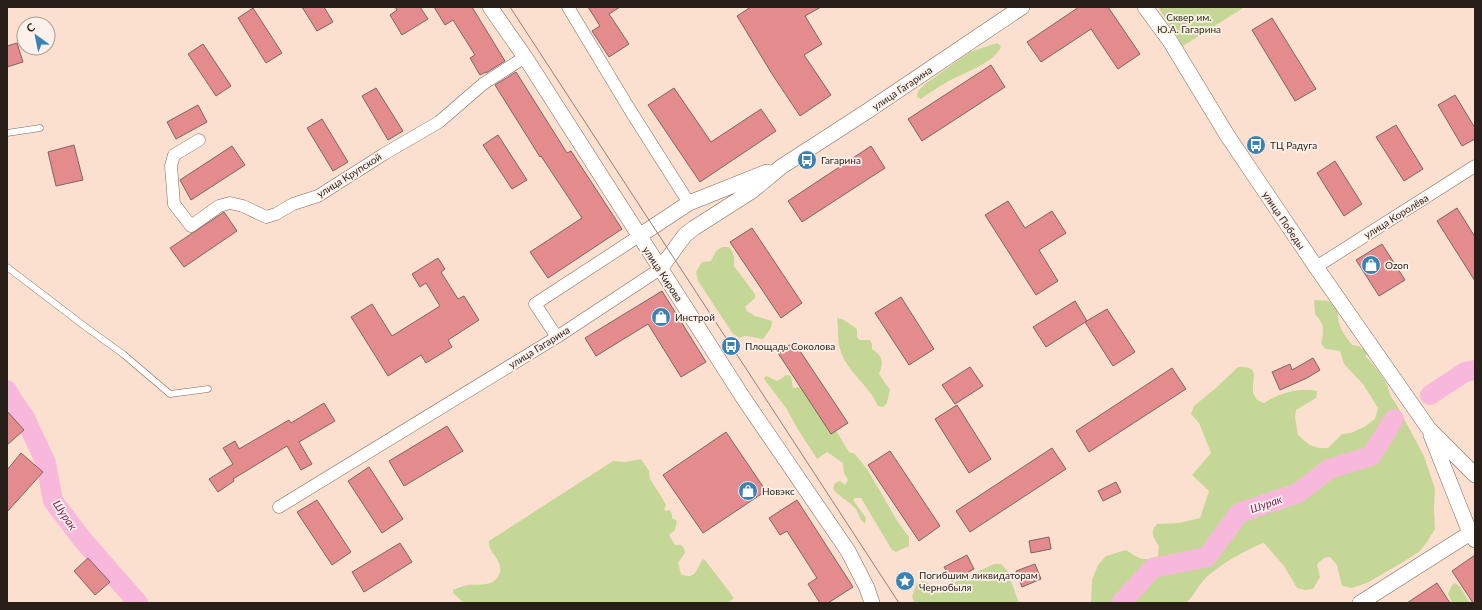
<svg xmlns="http://www.w3.org/2000/svg" width="1482" height="610" font-family="Lato,sans-serif">
<style>
.green{fill:#c5d796}
.lines{fill:none;stroke-linecap:round;stroke-linejoin:round}
.river{stroke:#f8b8dc;stroke-width:20}
.building{fill:#e48b8d;stroke:#806362}
.service-casing{stroke:#806859;stroke-width:7}
.minor-casing{stroke:#806859;stroke-width:13}
.tertiary-casing{stroke:#806859;stroke-width:16}
.service{stroke:#fff;stroke-width:6}
.minor{stroke:#fff;stroke-width:12}
.tertiary{stroke:#fff;stroke-width:15}
.tram{stroke:#927f74;stroke-width:1}
.labels{text-anchor:middle;stroke-width:3.5;stroke-linejoin:round;paint-order:stroke}
.park-label{font-size:10px;fill:#29310d;stroke:#fcf1ea}
.street-label{font-size:10px;fill:#281f19;stroke:#fcf1ea}
.poi-label{font-size:10px;fill:#281f19;stroke:#fcf1ea;text-anchor:start}
.water-label{font-size:11px;font-style:italic;fill:#741a56;stroke:#fcf1ea}
</style>
<rect width="100%" height="100%" fill="#fce0cf"/>
<!-- green -->
<path class="green" d="M1158 7H1242L1243 8 1183 46Z
M997 43 1001 46C997 62 961 74 947 82 938 87 929 93 921 99L917 97 918 91 925 84 970 52Z
M722 247H729C734 253 735 257 734 266L755 294V298L745 307 747 311 755 316 772 321 771 328 763 339C755 339 747 333 740 338L733 334 698 281 696 272 702 262 711 261 716 251Z
M1314 300 1329 301 1338 310C1337 326 1343 333 1352 345L1359 346 1367 352 1366 357C1371 361 1385 379 1387 385 1391 394 1388 394 1395 402L1424 456 1435 489 1434 511 1435 529 1427 542 1419 552 1403 562 1367 583 1352 588 1342 586 1337 565 1330 557 1324 558 1317 564 1320 577 1313 589 1305 590 1297 588 1284 566 1264 543C1248 548 1214 568 1203 581 1197 588 1193 597 1186 603H1091L1092 580 1098 565 1106 556 1126 550C1140 559 1142 562 1158 556L1159 546C1154 538 1149 532 1157 524L1179 523 1200 518 1209 491 1192 475 1211 453 1199 423 1191 414 1194 406 1217 387 1238 367C1261 366 1252 377 1253 391 1253 394 1256 398 1257 400L1264 403C1280 393 1299 387 1317 391L1316 398 1296 410 1295 417 1298 435C1309 445 1313 449 1328 448L1342 434 1351 433 1364 427 1375 419 1378 408 1363 384 1344 364 1340 351 1326 349 1321 344C1324 330 1325 325 1315 314Z
M837 318 844 320 857 329V337L860 340H870L872 344V349C883 356 884 362 879 374L890 390 887 403 883 407 878 406C869 385 846 371 840 349 837 340 839 329 837 318Z
M786 375 791 376 793 388 800 387 813 393 849 452 855 454 867 469 898 522 909 537V546L896 552 892 550 861 498H855L853 500 866 518 865 524C858 518 859 511 853 506 846 500 839 496 833 489L835 483 840 481 845 485 848 480 844 473 843 463 827 452 817 459 797 428 786 408 764 379 766 376C777 379 774 385 786 375Z
M641 459 649 471 650 479 661 496 666 505 664 509 666 511 670 510 672 514V518L677 521 675 530 669 535 675 545H681L684 548 685 553 678 563 681 574C697 581 696 568 703 559L705 560 734 598 728 603H464L453 593V590C458 588 462 586 468 585 480 584 496 587 500 572 503 559 487 552 489 541L613 461 625 462Z
M994 564H1001L1007 570 1019 603H915L912 597 917 583 924 581 935 587 943 588Z
M1456 583 1460 587 1470 603H1452L1448 594 1452 585Z"/>
<g class="lines">
<!-- river -->
<path class="river" d="M7 390 12 399 25 418 46 463 53 501 82 539 138 603
M1430 395 1465 372 1475 370
M1121 603 1153 568 1207 557 1239 513 1298 493 1329 469 1371 456 1394 419"/>
</g>
<!-- building -->
<path class="building" d="M302 7H324L333 22 317 31Z
M395 7H420L428 19 402 35 390 15 397 10Z
M434 7H472L505 61 486 73V72L480 75 470 58 475 55 453 20 445 25Z
M588 7H620L609 14 629 44 609 57 592 31 600 26Z
M751 7H821L805 16 822 44 804 55 831 95 800 116 772 74 737 16Z
M1079 7H1108L1140 54 1118 69 1091 29 1041 62 1027 42Z
M253 8 282 53 266 63 238 18Z
M1272 18 1316 89 1295 101 1252 30Z
M17 43 23 62 7 67V46Z
M203 44 231 86 216 96 188 54Z
M991 65 1005 87 922 141 908 119Z
M516 72 567 153 571 151 622 229 548 278 530 252 582 218 541 156 540 157 495 85Z
M376 88 403 131 388 140 362 96Z
M674 88 711 142 761 109 776 131 700 182 648 105Z
M1455 95 1475 128V139L1462 146 1438 105Z
M198 105 207 122 176 139 167 122Z
M322 119 348 162 333 171 307 128Z
M1396 125 1423 169 1404 181 1376 137Z
M498 135 527 180 512 189 483 145Z
M74 145 83 180 56 186 48 152Z
M232 146 245 165 191 200 180 180Z
M871 146 885 168 802 222 788 201Z
M1335 161 1362 204 1344 216 1317 173Z
M1008 201 1025 228 1052 211 1066 233 1039 250 1058 281 1036 295 985 215Z
M1457 208 1475 237V281L1437 221Z
M224 212 237 231 184 267 170 248Z
M752 228 802 303 781 318 730 242Z
M1382 244 1405 280 1379 296 1356 260Z
M438 258 445 269 441 272 458 299 464 296 479 320 448 340 452 347 426 363 421 355 388 376 351 317 372 304 392 336 440 306 426 283 420 287 412 274Z
M662 291 706 362 681 377 648 324 596 356 585 338Z
M901 297 934 349 909 365 875 313Z
M1075 301 1087 321 1046 347 1033 327Z
M1107 309 1135 352 1113 366 1085 322Z
M794 342 848 423 831 434 778 353Z
M1313 358 1320 370 1307 378 1280 390 1272 372 1290 364 1292 370Z
M970 367 983 386 955 404 942 385Z
M1172 368 1186 389 1089 452 1076 431Z
M324 403 335 421 299 442 312 464 301 470 287 446 233 479 234 481 218 492 209 479 233 464 223 448 235 441 239 449 289 420 291 423Z
M957 405 991 459 969 473 935 419Z
M7 411 24 430 7 445Z
M447 426 463 451 404 486 389 461Z
M726 432 766 491 703 533 663 475Z
M1052 448 1066 469 970 532 956 511Z
M890 451 940 526 919 541 868 465Z
M21 453 43 472 7 512V470Z
M369 467 403 519 382 533 348 481Z
M1116 482 1121 492 1103 501 1098 491Z
M317 500 351 552 332 565 297 512Z
M797 500 853 587 828 603H820L808 584 817 578 787 531 780 535 769 518Z
M1049 537 1051 549 1031 553 1029 541Z
M400 543 412 562 364 592 352 572Z
M967 555 974 569 952 581 944 567Z
M1475 555V603H1473L1452 571Z
M88 558 110 582 95 595 74 571Z
M1035 564 1041 579 1022 587 1016 571Z
M1437 583 1450 603H1407Z"/>
<g class="lines">
<defs>
<path id="service" d="M7 133 40 128
M7 267 87 328 123 354 170 394 208 389"/>
<path id="minor" d="M568 7 630 110 689 203
M199 140 174 155 171 166 174 204 191 226 219 206 230 203 243 206 266 217 276 214 293 204 318 196 384 154 439 122 483 84 525 57
M1316 267 1475 166
M557 337 535 304 639 236
M279 507 557 337 660 269"/>
<path id="tertiary" d="M490 7 525 57 744 399 848 551 867 588 872 603
M1145 7 1170 41 1227 135 1316 267 1429 429 1475 475
M639 236 689 203 767 172
M660 269 685 235 694 228 752 191 781 167 866 112 1022 7
M1431 435 1470 533 1475 540
M1360 603 1475 530"/>
</defs>
<!-- service casing -->
<use href="#service" class="service-casing"/>
<!-- minor casing -->
<use href="#minor" class="minor-casing"/>
<!-- tertiary casing -->
<use href="#tertiary" class="tertiary-casing"/>
<!-- service -->
<use href="#service" class="service"/>
<!-- minor -->
<use href="#minor" class="minor"/>
<!-- tertiary -->
<use href="#tertiary" class="tertiary"/>
<!-- tram -->
<path class="tram" d="M510 7 899 603"/>
</g>
<!-- icons -->
<defs>
<symbol id="bus-disc" viewBox="-11 -11 22 22"><circle r="9.5" fill="#3982b6" stroke="#fcf1ea"/><path d="M-5-6H5V4H4V6H2V4H-2V6H-4V4H-5ZM-3.5-4V0h7V-4ZM-3.5 1.2v1.5H-2V1.2ZM2 1.2v1.5H3.5V1.2Z" fill="#fff"/></symbol>
<symbol id="shop-disc" viewBox="-11 -11 22 22"><circle r="9.5" fill="#3982b6" stroke="#fcf1ea"/><path d="M-5-2.5h2.3a2.7 3.5 0 0 1 5.4 0H5L5.5 6h-11ZM-1.5-2.5h3a1.5 2.3 0 0 0-3 0Z" fill="#fff"/></symbol>
<symbol id="sight-disc" viewBox="-11 -11 22 22"><circle r="9.5" fill="#3982b6" stroke="#fcf1ea"/><path d="M0-6L1.8-2.2L6-1.7L2.9 1.2L3.7 5.4L0 3.3L-3.7 5.4L-2.9 1.2L-6-1.7L-1.8-2.2Z" fill="#fff"/></symbol>
</defs>
<g fill-rule="evenodd">
<use href="#bus-disc" x="1245" y="134" width="22" height="22"/>
<use href="#bus-disc" x="796" y="149" width="22" height="22"/>
<use href="#shop-disc" x="1360" y="254" width="22" height="22"/>
<use href="#shop-disc" x="650" y="306" width="22" height="22"/>
<use href="#bus-disc" x="720" y="335" width="22" height="22"/>
<use href="#shop-disc" x="737" y="480" width="22" height="22"/>
<use href="#sight-disc" x="894" y="570" width="22" height="22"/>
</g>
<g class="labels">
<!-- park labels -->
<g class="park-label">
<text x="1189" y="21">Сквер им.<tspan x="1189" dy="12">Ю.А. Гагарина</tspan></text>
</g>
<!-- street labels -->
<g class="street-label">
<text transform="translate(902 88) rotate(-34)" y="4">улица Гагарина</text>
<text transform="translate(349 175) rotate(-32)" y="4">улица Крупской</text>
<text transform="translate(1396 216) rotate(-32)" y="4">улица Королёва</text>
<text transform="translate(1284 220) rotate(56)" y="4">улица Победы</text>
<text transform="translate(663 274) rotate(57)" y="4">улица Кирова</text>
<text transform="translate(539 347) rotate(-32)" y="4">улица Гагарина</text>
</g>
<!-- poi labels -->
<g class="poi-label">
<text x="1270" y="149">ТЦ Радуга</text>
<text x="821" y="164">Гагарина</text>
<text x="1385" y="269">Ozon</text>
<text x="675" y="321">Инстрой</text>
<text x="745" y="350">Площадь Соколова</text>
<text x="762" y="495">Новэкс</text>
<text x="919" y="579">Погибшим ликвидаторам<tspan x="919" dy="12">Чернобыля</tspan></text>
</g>
<!-- water labels -->
<g class="water-label">
<text transform="translate(1266 504) rotate(-19)" y="4">Шурак</text>
<text transform="translate(65 515) rotate(56)" y="4">Шурак</text>
</g>
</g>
<!-- border -->
<rect width="1482" height="610" fill="none" stroke="#281f19" stroke-width="16"/>
<!-- north arrow -->
<g transform="translate(36 36) rotate(327)"><circle r="19" fill="#fcf1ea" stroke="#a79d96"/>
<path d="M0-3L7 15L0 10L-7 15Z" fill="#3982b6"/>
<text y="-6" font-size="11" font-weight="bold" text-anchor="middle" fill="#281f19">С</text>
</g>
</svg>
